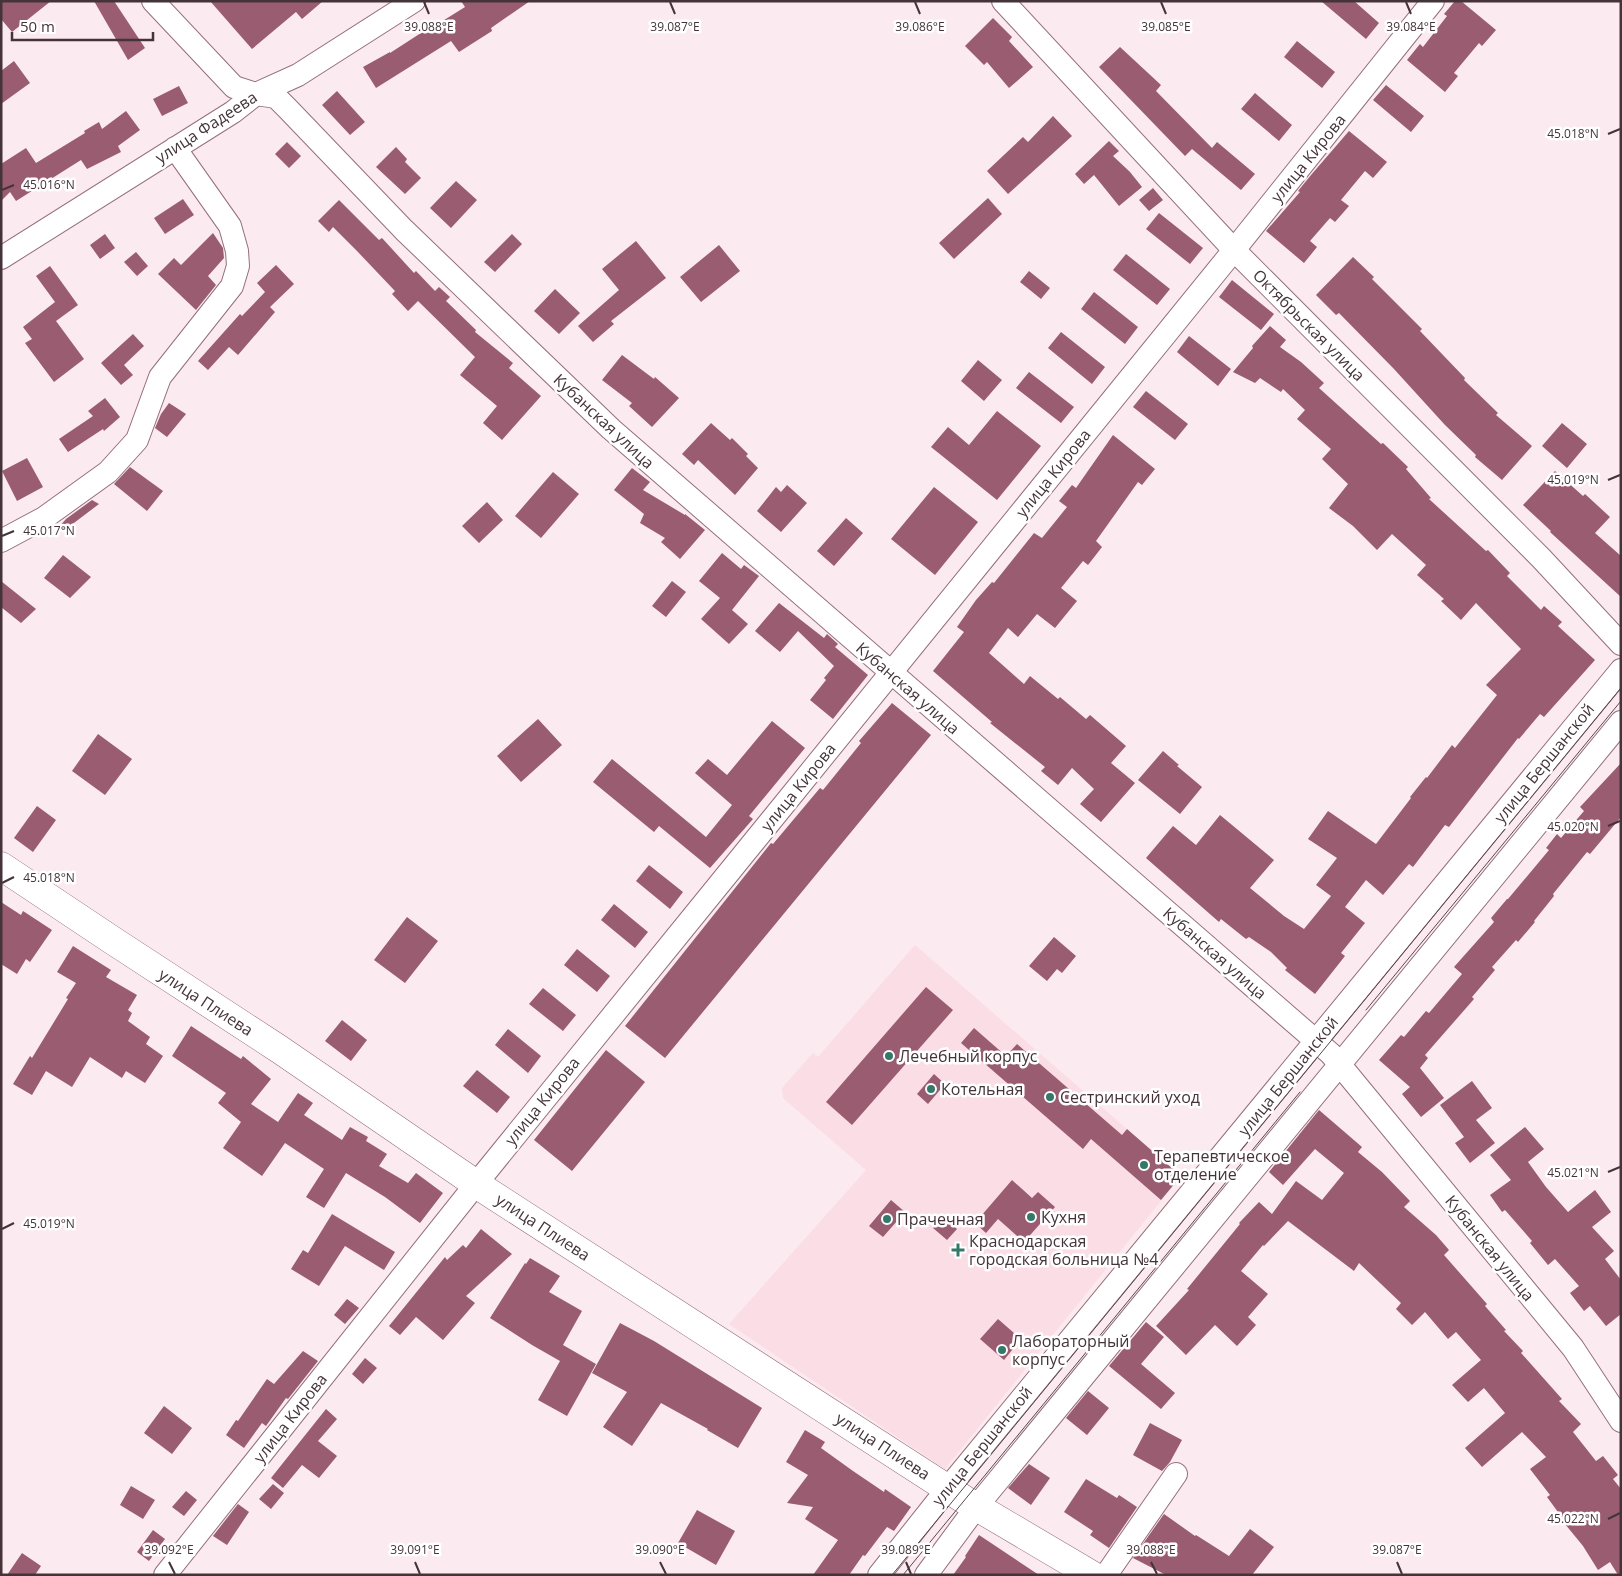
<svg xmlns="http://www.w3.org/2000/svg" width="1622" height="1576" font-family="'Open Sans',sans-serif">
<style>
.built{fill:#fbdde5}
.building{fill:#995c71}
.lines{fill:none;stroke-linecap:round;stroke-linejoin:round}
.minor-casing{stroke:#956f7b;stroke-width:24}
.tertiary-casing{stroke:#956f7b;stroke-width:29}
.minor{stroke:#fff;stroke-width:22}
.tertiary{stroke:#fff;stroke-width:28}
.tram{stroke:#59484d;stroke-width:1}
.ticks{fill:none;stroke:#443439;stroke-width:2}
.poi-dot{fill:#34786a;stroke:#fff;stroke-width:2}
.labels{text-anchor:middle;stroke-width:5;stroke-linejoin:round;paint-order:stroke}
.street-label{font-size:16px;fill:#443439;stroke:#fff}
.poi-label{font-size:16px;fill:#443439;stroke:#fff;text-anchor:start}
.ticks-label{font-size:12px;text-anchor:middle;fill:#443439;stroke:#fff;stroke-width:5;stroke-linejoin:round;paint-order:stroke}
</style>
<rect width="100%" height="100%" fill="#fbeaef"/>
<!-- built -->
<path class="built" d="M915 945 1181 1176 945 1469 729 1324 866 1170 783 1098 782 1088 813 1053 818 1057Z"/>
<!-- building -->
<path class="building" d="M1 1H51L12 32 1 19Z
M94 1H114L145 48 128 60Z
M210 1H323L302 19 296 12 252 49Z
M461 1H530L491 28 492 31 459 52 451 41 376 88 363 67 390 52V53L424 31 425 32 465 7Z
M1321 1H1354L1379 23 1366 39Z
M1455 1H1461L1496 30 1482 46 1479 43 1454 73 1458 76 1445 92 1407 60 1420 44 1423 47 1447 16 1444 14Z
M993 18 1012 37 1009 41 1033 67 1009 88 987 62 984 65 965 46Z
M1297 41 1335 72 1322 88 1284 57Z
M1120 47 1161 85 1156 91 1212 148 1217 142 1255 174 1241 190 1192 149 1185 156 1099 67Z
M14 61 30 83 1 104V71Z
M1386 85 1424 116 1411 132 1373 100Z
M179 86 188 103 162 116 153 99Z
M337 91 365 122 350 135 322 105Z
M1255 93 1292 125 1279 141 1241 109Z
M126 111 140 130 118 146 121 152 87 169 81 160 16 201 10 192 1 201V164L26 148 36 163 85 133 84 131 99 122 102 129Z
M1053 116 1072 136 1008 194 987 171 1023 137 1028 142Z
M1349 131 1387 162 1373 178 1365 171 1341 200 1349 206 1335 222 1330 218 1310 241 1317 247 1304 263 1266 231 1300 192 1298 191 1311 175Z
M1109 141 1119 151 1113 156 1130 172 1142 187 1119 206 1094 175 1084 184 1075 174Z
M287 142 301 156 289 168 275 154Z
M396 147 407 159 405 162 421 178 405 194 376 167Z
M456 181 477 200 451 228 430 208Z
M1153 188 1163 200 1149 211 1139 200Z
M988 198 1002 214 954 259 939 243Z
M183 199 194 215 165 234 154 218Z
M339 200 379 240 382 238 414 273 416 271 435 291 439 287 450 297 446 301 476 330 475 332 513 363 509 368 541 396 502 440 483 423 497 406 460 375 475 357 418 301 408 311 392 294 395 291 357 251 333 227 329 232 318 221Z
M1159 213 1203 248 1190 264 1146 229Z
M213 233 223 248 224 258 208 276 216 285 196 310 158 274 174 258 181 265Z
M105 234 115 248 100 259 90 245Z
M512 234 522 244 495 272 484 262Z
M636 241 666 278 611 321 614 324 593 342 578 326 619 290 602 269Z
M719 245 740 271 701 302 680 277Z
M136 252 148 266 137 276 124 262Z
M1126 254 1170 289 1157 305 1113 270Z
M1353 257 1374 277 1372 279 1422 329 1420 331 1465 378 1464 380 1498 413 1496 415 1532 446 1502 480 1475 457 1476 455 1445 425 1394 369 1339 313 1336 315 1316 295Z
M276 265 294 284 270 307 275 312 238 355 229 347 208 370 198 361 240 314 242 316 265 292 257 283Z
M50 266 78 305 56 321 84 359 54 382 25 343 32 339 23 327 55 302 36 276Z
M1029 271 1050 288 1041 299 1020 282Z
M1232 280 1274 314 1261 330 1219 297Z
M555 289 580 313 559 334 534 311Z
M1094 292 1138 327 1125 344 1081 309Z
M1270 326 1286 340 1280 347 1301 362 1324 383 1319 388 1381 444 1383 443 1408 467 1406 469 1431 498 1429 499 1486 551 1488 550 1510 573 1507 576 1541 610 1544 606 1562 622 1558 626 1595 660 1544 717 1540 714 1519 739 1518 738 1449 827 1445 825 1413 867 1409 864 1383 895 1366 880 1345 907 1365 923 1341 953 1345 956 1315 994 1285 970 1287 968 1271 952 1249 937 1246 939 1221 919 1219 922 1146 858 1173 826 1196 845 1220 815 1274 860 1250 888 1284 916 1304 929 1331 896 1316 885 1337 858 1308 839 1328 811 1376 844 1411 798 1410 797 1426 777 1427 778 1452 745 1455 748 1497 695 1486 685 1521 649 1476 603 1461 620 1441 601 1444 599 1417 575 1426 565 1392 534 1377 550 1353 526 1329 508 1348 484 1322 459 1331 449 1297 419 1305 410 1283 389 1281 392 1260 378 1255 383 1233 372 1253 348 1252 346Z
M1061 332 1105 367 1092 384 1048 348Z
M133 334 144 346 124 365 133 375 121 385 101 363Z
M1189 336 1231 369 1218 386 1177 352Z
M622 355 654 379 655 377 679 398 652 427 629 406 632 403 602 380Z
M978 360 1002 380 984 401 961 381Z
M1029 372 1074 407 1061 423 1016 388Z
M1146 391 1188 424 1175 440 1133 407Z
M105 398 120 417 104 431 103 429 68 452 59 439 93 416 88 411Z
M169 403 186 414 167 437 155 428 161 414Z
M997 411 1041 446 997 500 931 447 948 427 969 445Z
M711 423 730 440 732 438 748 454 746 456 758 468 735 495 698 460 694 465 682 454Z
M1562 423 1587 444 1567 468 1542 446Z
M1113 435 1155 469 1142 485 1138 482 1096 541 1102 547 1088 565 1083 561 1061 588 1077 601 1055 628 1037 614 1018 637 1008 628 989 653 1024 684 1030 676 1058 699 1060 697 1086 719 1090 715 1126 746 1111 763 1135 783 1101 822 1080 804 1094 789 1072 768 1058 785 1041 771 1045 767 990 723 992 722 933 671 964 632 957 627 976 600 992 582 994 583 1034 533 1042 538 1067 507 1059 501 1072 485 1076 488Z
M27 458 43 487 17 501 2 471Z
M130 467 163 491 147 511 114 484Z
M632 468 650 482 643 490 685 515V514L705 530 680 559 661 542 665 538 640 523 644 514 614 490Z
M1555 471 1583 496 1585 494 1610 517 1595 533 1621 556V597L1550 532 1551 531 1523 505Z
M553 472 579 494 541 538 515 516Z
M787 485 807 503 781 532 757 511 776 487 781 492Z
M934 487 978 522 935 575 891 539Z
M92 500 99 504 62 532 58 528 66 519Z
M487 502 503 520 479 543 462 526Z
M846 518 863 533 834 566 817 551Z
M722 553 741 569 744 565 759 576 732 610 748 624 729 644 701 619 720 598 699 581Z
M63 555 91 577 70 598 44 578Z
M1 581 36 609 21 623 1 607Z
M672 581 686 592 666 617 652 606Z
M779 603 824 638 827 634 838 644 835 647 868 675 833 719 810 700 826 680 824 678 834 666 798 631 780 652 755 631Z
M892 703 931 735 665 1058 625 1026 771 843 773 844 820 788 823 790 861 743 859 741Z
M538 719 562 745 521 782 497 756Z
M772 721 805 748 749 816 753 819 710 868 659 826 654 832 593 782 612 759 706 837 732 805 695 773 708 759 727 775Z
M98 734 132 759 105 795 72 771Z
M1163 751 1179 765 1177 766 1202 787 1180 814 1138 780Z
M1621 763V817L1590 854 1587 852 1553 894 1554 896 1534 921 1535 922 1518 942 1516 940 1492 967 1495 970 1472 997 1474 999 1425 1055 1428 1058 1420 1068 1444 1098 1421 1117 1402 1094 1410 1087 1379 1060 1401 1035 1404 1037 1426 1011 1429 1013 1462 974 1454 967 1494 922 1491 918 1507 899H1508L1549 850 1546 848 1557 834 1561 838 1584 811 1580 807Z
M37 806 56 820 33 852 14 838Z
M649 865 683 892 670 909 636 881Z
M1 902 21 915 23 911 52 930 30 962 26 959 17 974 1 964Z
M614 904 648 932 635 948 601 920Z
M407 917 438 941 405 983 374 960Z
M1054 937 1076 956 1062 973 1057 969 1047 981 1029 966Z
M73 946 111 970 106 977 137 995 128 1010 132 1013 128 1021 150 1037 146 1044 163 1056 145 1083 126 1071 122 1078 90 1057 72 1087 46 1071 32 1095 13 1084 30 1056 32 1058 68 999 66 998 76 983 57 972Z
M577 949 610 976 597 992 564 965Z
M926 987 953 1010 852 1125 826 1102Z
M543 988 576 1015 563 1031 529 1004Z
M342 1020 367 1040 351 1061 325 1041Z
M191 1026 241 1059 243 1056 271 1079 251 1104 278 1122 298 1093 313 1103 304 1115 342 1140 350 1127 368 1137 366 1141 387 1154 379 1166 408 1183 416 1173 443 1193 420 1223 385 1197 346 1173 324 1208 306 1197 324 1169 285 1143 262 1176 223 1148 241 1122 218 1103 226 1093 172 1056Z
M974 1028 1006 1056 1017 1044 1122 1135 1127 1129 1181 1176 1161 1200 1091 1139 1083 1149 961 1043Z
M508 1029 541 1056 528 1073 495 1045Z
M606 1050 645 1082 572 1171 534 1140Z
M477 1070 510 1097 497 1113 463 1086Z
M934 1074 945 1084 928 1104 917 1094Z
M1472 1081 1492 1108 1476 1120 1495 1143 1470 1163 1455 1143 1464 1137 1440 1105Z
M1319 1110 1362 1147 1358 1152 1382 1172 1410 1201 1404 1207 1436 1235 1449 1250 1444 1255 1487 1304 1485 1306 1506 1330 1504 1331 1523 1351 1521 1353 1562 1399 1559 1401 1581 1424 1573 1432 1596 1461 1603 1456 1618 1475 1613 1479 1621 1489V1575H1618L1610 1562 1598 1570 1583 1546 1565 1524 1566 1523 1547 1497 1550 1495 1530 1469 1546 1457 1522 1432 1482 1467 1465 1448 1505 1413 1484 1388 1468 1402 1452 1385 1481 1360 1456 1332 1448 1339 1425 1312 1412 1325 1396 1309 1401 1303 1359 1263 1354 1271 1288 1221 1264 1246 1263 1245 1241 1271 1268 1294 1248 1317 1256 1325 1237 1346 1215 1325 1186 1355 1156 1326 1189 1290 1187 1289 1240 1224 1239 1223 1259 1202 1272 1214 1296 1181 1322 1200 1344 1173 1315 1149 1283 1185 1269 1172Z
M1525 1127 1544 1149 1528 1162 1546 1187 1568 1212 1595 1190 1611 1212 1592 1227 1614 1251 1605 1259 1621 1280V1314L1606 1326 1590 1306 1584 1311 1570 1293 1579 1286 1555 1259 1548 1265 1530 1243 1532 1241 1505 1210 1502 1212 1490 1195 1511 1180 1490 1155Z
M1012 1180 1032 1198 1038 1192 1055 1207 1024 1242 998 1219 986 1233 975 1223Z
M891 1200 905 1212 883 1237 869 1226Z
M332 1214 395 1252 384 1270 345 1246 319 1286 291 1269 303 1250 308 1253Z
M943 1216 957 1229 947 1240 933 1228Z
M481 1229 512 1254 466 1296 475 1303 443 1340 416 1317 400 1335 389 1326 445 1257 447 1260 463 1245 466 1248Z
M530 1258 560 1276 549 1292 582 1311 563 1345 596 1364 567 1416 538 1400 560 1361 532 1345 490 1318 525 1263 526 1264Z
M347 1299 359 1308 345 1324 334 1315Z
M998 1319 1021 1339 1004 1360 980 1339Z
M1146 1322 1164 1337 1141 1364 1175 1393 1161 1409 1109 1366Z
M620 1323 654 1341 762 1408 738 1448 707 1430 708 1429 661 1403 632 1446 603 1427 627 1392 592 1373Z
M303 1351 318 1361 288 1399 286 1398 266 1426 262 1423 244 1448 226 1435 236 1420 238 1421 267 1379 274 1384Z
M365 1358 377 1368 363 1384 352 1374Z
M1088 1391 1109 1408 1087 1435 1066 1418Z
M164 1406 192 1428 172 1454 144 1433Z
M326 1409 337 1419 318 1441 337 1456 319 1478 302 1465 283 1488 271 1478Z
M1150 1423 1182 1440 1170 1462 1162 1471 1133 1455Z
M805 1430 825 1442 821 1448 853 1471 884 1492 885 1489 911 1507 894 1531 887 1527 865 1556 863 1555 849 1575H813L838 1540 805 1519 813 1507 787 1503 808 1475 786 1462Z
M1029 1464 1050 1478 1031 1505 1008 1488Z
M1086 1479 1117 1498 1119 1495 1137 1507 1109 1548 1090 1535 1093 1531 1064 1512Z
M273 1484 284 1493 271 1509 259 1499Z
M131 1486 155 1500 143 1519 120 1505Z
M186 1491 197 1500 184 1516 172 1507Z
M238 1504 249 1512 227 1545 213 1536Z
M697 1510 735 1531 716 1565 678 1543Z
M1164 1514 1195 1536 1196 1535 1229 1556 1250 1529 1274 1547 1252 1575H1166L1133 1558Z
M153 1530 165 1539 149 1561 137 1552Z
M979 1535 1039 1575H953L966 1557 965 1556Z
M22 1553 41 1566 35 1575H7Z"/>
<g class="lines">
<defs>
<path id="minor" d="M153 1 234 87 256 94 276 97 288 109 404 230 611 429 1331 1054 1573 1348 1621 1421
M1003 1 1234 250 1541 558 1621 644
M1 258 233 112 256 94 298 75 414 1
M1 541 44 518 108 472 137 440 160 377 232 286 238 266 237 251 230 226 175 148
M165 1575 476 1184 1234 250 1433 1
M879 1575 948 1488 1621 670
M926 1575 977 1506 1621 722
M1106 1575 1176 1474"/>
<path id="tertiary" d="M1 866 112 940 279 1049 476 1184 965 1500 1092 1575"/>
</defs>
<!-- minor casing -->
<use href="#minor" class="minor-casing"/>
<!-- tertiary casing -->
<use href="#tertiary" class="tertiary-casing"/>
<!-- minor -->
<use href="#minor" class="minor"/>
<!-- tertiary -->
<use href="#tertiary" class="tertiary"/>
<!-- tram -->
<path class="tram" d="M1366 1010 1621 701
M892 1575 1621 688
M903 1575 1300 1092"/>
</g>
<!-- ticks -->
<path class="ticks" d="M424 2 429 14M670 2 675 14M915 2 920 14M1161 2 1166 14M1406 2 1411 14M1608 134 1620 129M2 190 14 185M1608 480 1620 475M2 536 14 531M1608 826 1620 821M2 883 14 877M1608 1172 1620 1167M2 1229 14 1223M1608 1519 1620 1513M169 1562 175 1574M415 1562 420 1574M660 1562 666 1574M906 1562 911 1574M1151 1562 1157 1574M1397 1562 1402 1574"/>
<!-- markers -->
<g class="poi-dot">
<circle cx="889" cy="1056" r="5"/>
<circle cx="931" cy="1089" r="5"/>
<circle cx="1050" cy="1097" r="5"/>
<circle cx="1144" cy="1165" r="5"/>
<circle cx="1031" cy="1217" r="5"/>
<circle cx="887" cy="1219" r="5"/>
<path d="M955.5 1242.5h5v5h5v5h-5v5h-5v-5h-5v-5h5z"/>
<circle cx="1002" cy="1350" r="5"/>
</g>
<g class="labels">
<!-- street labels -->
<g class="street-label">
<text transform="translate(206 127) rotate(-33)" y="6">улица Фадеева</text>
<text transform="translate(1308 158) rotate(-51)" y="6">улица Кирова</text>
<text transform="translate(1309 325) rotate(45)" y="6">Октябрьская улица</text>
<text transform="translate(604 421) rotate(43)" y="6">Кубанская улица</text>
<text transform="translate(1053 473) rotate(-51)" y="6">улица Кирова</text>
<text transform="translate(908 688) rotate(41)" y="6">Кубанская улица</text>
<text transform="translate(1544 763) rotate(-51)" y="6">улица Бершанской</text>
<text transform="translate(798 787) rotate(-51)" y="6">улица Кирова</text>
<text transform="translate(1215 953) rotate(41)" y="6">Кубанская улица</text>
<text transform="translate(206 1002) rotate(33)" y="6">улица Плиева</text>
<text transform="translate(1288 1076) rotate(-51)" y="6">улица Бершанской</text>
<text transform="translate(542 1101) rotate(-51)" y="6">улица Кирова</text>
<text transform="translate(543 1227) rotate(33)" y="6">улица Плиева</text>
<text transform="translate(1490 1248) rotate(51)" y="6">Кубанская улица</text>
<text transform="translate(290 1418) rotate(-52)" y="6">улица Кирова</text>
<text transform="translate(883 1446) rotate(33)" y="6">улица Плиева</text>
<text transform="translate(982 1446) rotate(-51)" y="6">улица Бершанской</text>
</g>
<!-- poi labels -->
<g class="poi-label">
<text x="899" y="1062">Лечебный корпус</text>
<text x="941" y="1095">Котельная</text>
<text x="1060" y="1103">Сестринский уход</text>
<text x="1154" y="1162">Терапевтическое<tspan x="1154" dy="18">отделение</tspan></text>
<text x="1041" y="1223">Кухня</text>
<text x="897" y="1225">Прачечная</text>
<text x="969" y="1247">Краснодарская<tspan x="969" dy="18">городская больница №4</tspan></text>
<text x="1012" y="1347">Лабораторный<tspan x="1012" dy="18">корпус</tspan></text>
</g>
</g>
<g class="ticks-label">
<text x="429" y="31">39.088°E</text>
<text x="675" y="31">39.087°E</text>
<text x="920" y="31">39.086°E</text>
<text x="1166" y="31">39.085°E</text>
<text x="1411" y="31">39.084°E</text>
<text x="1573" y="138">45.018°N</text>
<text x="49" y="189">45.016°N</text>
<text x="1573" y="484">45.019°N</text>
<text x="49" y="535">45.017°N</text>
<text x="1573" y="831">45.020°N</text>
<text x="49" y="882">45.018°N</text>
<text x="1573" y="1177">45.021°N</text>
<text x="49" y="1228">45.019°N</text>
<text x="1573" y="1523">45.022°N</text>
<text x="169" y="1554">39.092°E</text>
<text x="415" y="1554">39.091°E</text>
<text x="660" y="1554">39.090°E</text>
<text x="906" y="1554">39.089°E</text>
<text x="1151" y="1554">39.088°E</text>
<text x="1397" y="1554">39.087°E</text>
</g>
<!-- border -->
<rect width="1622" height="1576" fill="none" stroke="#443439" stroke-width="5"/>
<!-- scale -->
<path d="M12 32v8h141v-8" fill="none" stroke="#443439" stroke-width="2.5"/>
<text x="20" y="32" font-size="15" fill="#443439" stroke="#ffffff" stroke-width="4" paint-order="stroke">50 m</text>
</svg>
